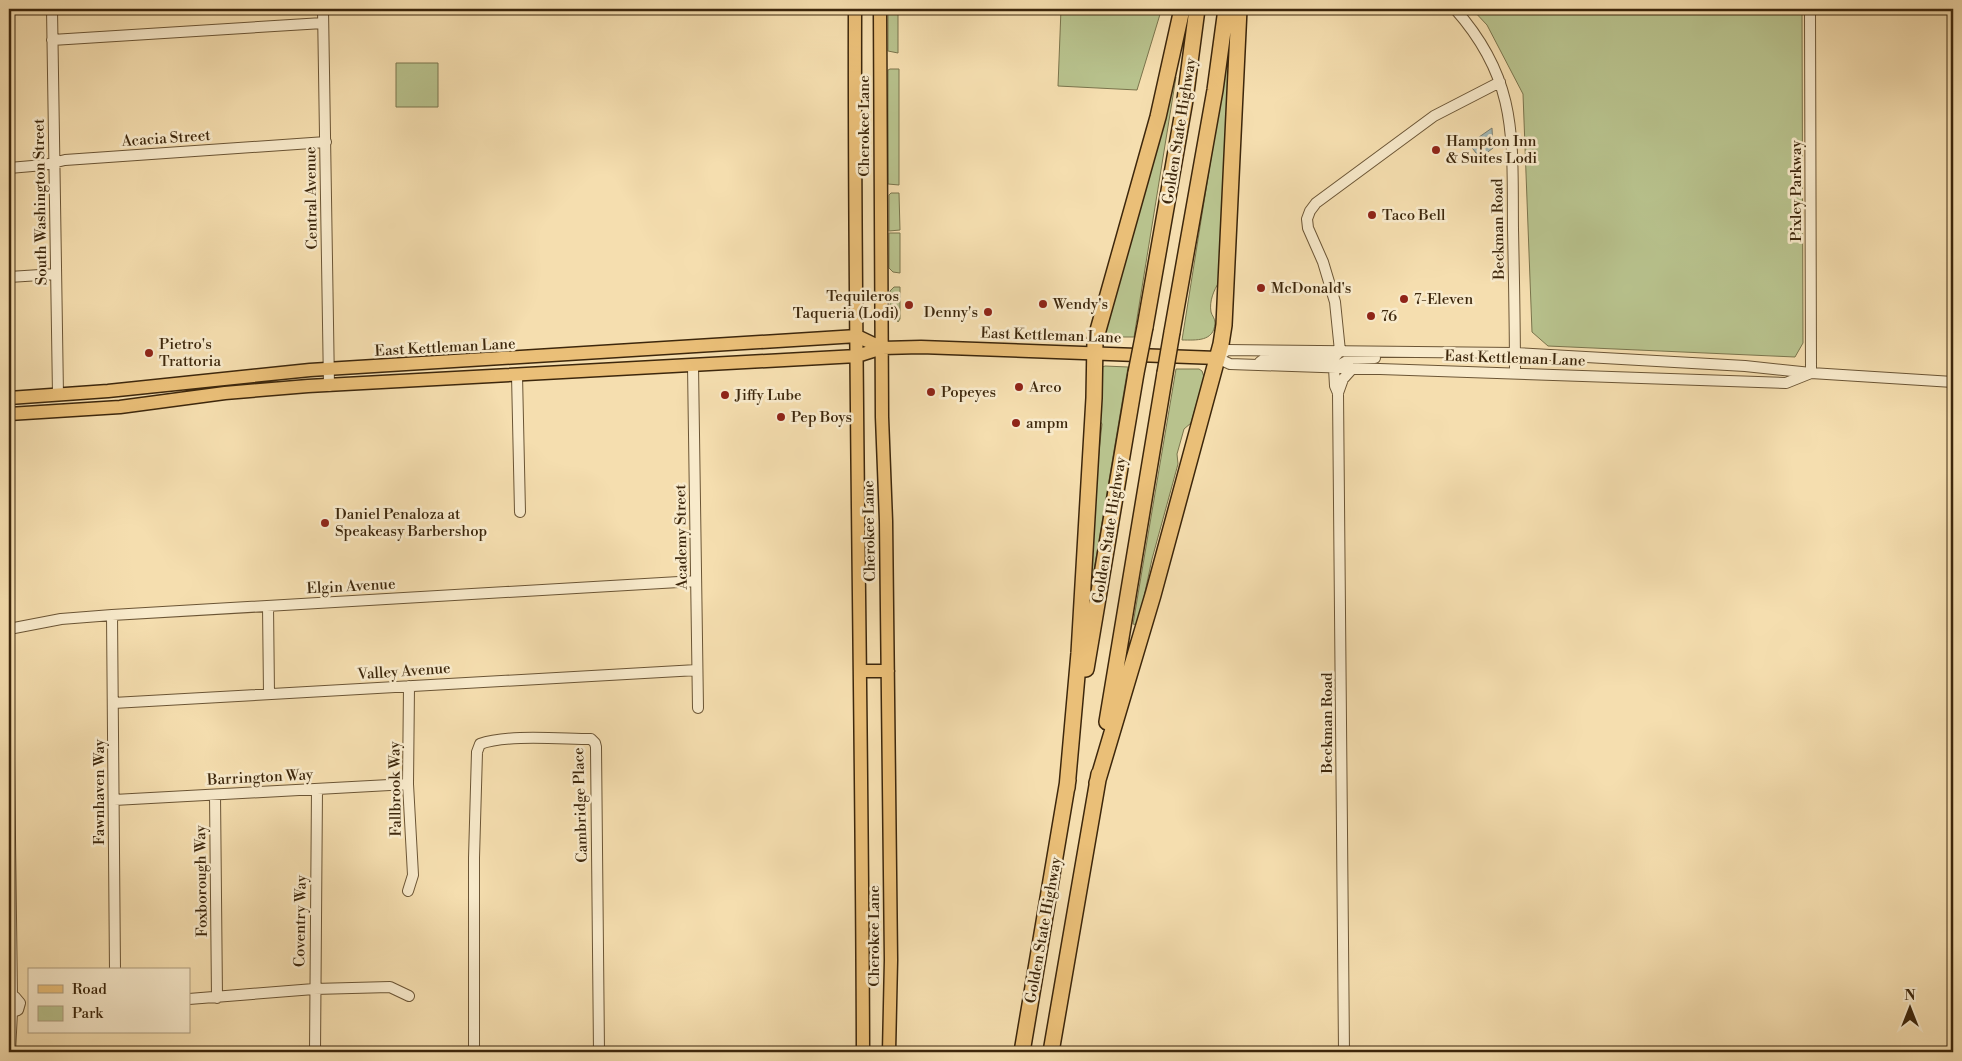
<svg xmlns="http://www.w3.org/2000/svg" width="1962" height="1061" font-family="'Libre Bodoni',serif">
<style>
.green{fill:#b8c28d;stroke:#7a744c}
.water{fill:#a2b9b7;stroke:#7a7f73}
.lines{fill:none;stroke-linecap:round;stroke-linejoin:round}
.minor-casing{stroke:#6b5535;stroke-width:12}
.major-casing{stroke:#3d270c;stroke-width:15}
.highway-casing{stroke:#3d270c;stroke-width:18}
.minor{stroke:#f8eacb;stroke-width:10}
.major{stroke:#eabf78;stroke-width:12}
.highway{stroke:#eabf78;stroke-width:15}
.highway-bridge-casing{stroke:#3d270c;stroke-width:18;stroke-linecap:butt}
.highway-bridge{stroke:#eabf78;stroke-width:15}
.poi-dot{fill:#8f2418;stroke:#f8eacb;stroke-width:2}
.labels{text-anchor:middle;stroke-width:5;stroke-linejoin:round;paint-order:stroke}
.street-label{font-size:15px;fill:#3d270c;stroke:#f8eacb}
.poi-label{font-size:15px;fill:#3d270c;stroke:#f8eacb;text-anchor:start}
</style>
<rect width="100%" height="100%" fill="#f5deaf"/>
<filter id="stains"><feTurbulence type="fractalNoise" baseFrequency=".004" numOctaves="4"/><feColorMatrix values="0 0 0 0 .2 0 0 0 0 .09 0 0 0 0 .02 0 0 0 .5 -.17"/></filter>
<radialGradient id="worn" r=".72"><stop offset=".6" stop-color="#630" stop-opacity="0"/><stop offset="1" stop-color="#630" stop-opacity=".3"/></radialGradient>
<!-- green -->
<path class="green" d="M888 9H898V53L888 51Z
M1061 9 1161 11 1137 90 1058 86Z
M1472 9H1802L1803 343 1795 357 1548 346 1532 332 1523 94 1487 25Z
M1230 26H1232L1219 282C1214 290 1209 301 1211 312 1212 316 1215 318 1215 323 1214 342 1196 340 1182 340L1222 89Z
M396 63H438V107H396Z
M890 69H899V185L888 184V70Z
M1170 75 1176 77 1134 337H1108L1105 329Z
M891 193H899L900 230 889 231V195Z
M889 233H900V273L893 272 889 268Z
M894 287H900V319L898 322 890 306V291Z
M1105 366 1128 367 1092 582H1085L1102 424 1097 416 1100 368Z
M1176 369H1199L1202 371 1204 377 1191 423 1184 429 1177 454 1178 464 1152 559 1138 625 1133 624Z"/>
<!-- water -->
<path class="water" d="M1492 128 1493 148 1480 158 1469 144Z"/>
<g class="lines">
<defs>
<path id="minor" d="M52 9 58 395
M323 9 329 386
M1455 9C1519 81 1512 139 1513 229 1514 278 1515 326 1515 374
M1810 9 1811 373
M52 40 323 23
M9 168 44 165 65 160 326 142
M9 277 56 274
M1260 362 1266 358 1332 360 1340 351 1335 302 1323 262 1308 228 1307 219 1310 211 1316 203 1434 116 1500 82
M693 366 698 708
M1811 373 1786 383 1230 364 1217 358 1227 350 1515 353 1745 366 1811 373 1953 382
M517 375 520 512
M1338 393 1335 386 1334 368 1352 358H1375
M268 606 269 694
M112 615 115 970
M9 629 61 619 112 615 696 581
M113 703 697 670
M9 760 12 996
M215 795 217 998
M114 800 408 784
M408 891 413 875 408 784 409 686
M9 997H15L20 1003 18 1010 12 1012H9
M189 999 314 989 390 987 409 996
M10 1052 12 1012
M315 1052 317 789
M474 1052V858L477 752 480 744C507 734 561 739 591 739L595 743 596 747 599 1052
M1344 1052 1338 393 1343 379 1352 369"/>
<path id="major" d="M855 9C854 357 862 704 863 1052
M880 9 882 417 886 521 891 960 889 1052
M9 398 108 391 310 370 857 336 882 348
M9 414 120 407 225 393 308 386 857 356 882 348 921 347 1217 358
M861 671H888"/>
<path id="highway" d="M1145 327 1185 100 1197 9
M1172 332 1215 90 1226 9
M1086 669 1136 373
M1107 722 1165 373
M1097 783 1153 595 1221 344 1224 325 1239 9
M1067 788 1079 653 1094 398 1095 341 1158 117 1182 9
M1022 1052 1068 780
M1051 1052 1099 774"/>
</defs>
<!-- minor casing -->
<use href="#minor" class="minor-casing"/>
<!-- major casing -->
<use href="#major" class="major-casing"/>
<!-- highway casing -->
<use href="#highway" class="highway-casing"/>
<!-- minor -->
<use href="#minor" class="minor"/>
<!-- major -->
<use href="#major" class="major"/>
<!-- highway -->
<use href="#highway" class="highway"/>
<defs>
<path id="highway-bridge" d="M1136 373 1145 327
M1165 373 1172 332"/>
</defs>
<!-- highway-bridge casing -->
<use href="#highway-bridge" class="highway-bridge-casing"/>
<!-- highway-bridge -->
<use href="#highway-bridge" class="highway-bridge"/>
</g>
<!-- markers -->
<g class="poi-dot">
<circle cx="1436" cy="150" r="5"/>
<circle cx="1372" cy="215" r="5"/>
<circle cx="1261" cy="288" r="5"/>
<circle cx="1404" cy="299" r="5"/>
<circle cx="1043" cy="304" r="5"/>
<circle cx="909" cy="305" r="5"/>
<circle cx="988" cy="312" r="5"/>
<circle cx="1371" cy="316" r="5"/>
<circle cx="149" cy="353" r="5"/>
<circle cx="1019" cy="387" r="5"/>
<circle cx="931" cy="392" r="5"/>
<circle cx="725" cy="395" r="5"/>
<circle cx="781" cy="417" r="5"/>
<circle cx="1016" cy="423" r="5"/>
<circle cx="325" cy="523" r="5"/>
</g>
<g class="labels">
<!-- street labels -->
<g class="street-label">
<text transform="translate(864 126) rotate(-90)" y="5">Cherokee Lane</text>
<text transform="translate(1179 131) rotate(-81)" y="5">Golden State Highway</text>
<text transform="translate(166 138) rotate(-4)" y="5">Acacia Street</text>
<text transform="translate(1796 191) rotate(-90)" y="5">Pixley Parkway</text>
<text transform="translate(311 198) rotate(-91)" y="5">Central Avenue</text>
<text transform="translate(40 202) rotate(-91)" y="5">South Washington Street</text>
<text transform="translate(1498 229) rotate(-91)" y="5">Beckman Road</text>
<text transform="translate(1051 335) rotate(2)" y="5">East Kettleman Lane</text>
<text transform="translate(445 347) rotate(-3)" y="5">East Kettleman Lane</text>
<text transform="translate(1515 358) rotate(2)" y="5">East Kettleman Lane</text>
<text transform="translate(1109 530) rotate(-81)" y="5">Golden State Highway</text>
<text transform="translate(869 531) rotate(-91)" y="5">Cherokee Lane</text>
<text transform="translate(681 537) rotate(-91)" y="5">Academy Street</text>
<text transform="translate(351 586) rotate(-3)" y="5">Elgin Avenue</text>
<text transform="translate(404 671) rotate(-4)" y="5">Valley Avenue</text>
<text transform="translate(1327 723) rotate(-90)" y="5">Beckman Road</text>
<text transform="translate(260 777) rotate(-3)" y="5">Barrington Way</text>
<text transform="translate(395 789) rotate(-91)" y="5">Fallbrook Way</text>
<text transform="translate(99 792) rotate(-90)" y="5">Fawnhaven Way</text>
<text transform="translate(580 805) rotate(-92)" y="5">Cambridge Place</text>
<text transform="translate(201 881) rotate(-91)" y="5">Foxborough Way</text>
<text transform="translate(300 921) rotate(-89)" y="5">Coventry Way</text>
<text transform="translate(1043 930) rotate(-80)" y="5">Golden State Highway</text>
<text transform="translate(874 936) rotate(-90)" y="5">Cherokee Lane</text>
</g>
<!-- poi labels -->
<g class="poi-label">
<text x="1446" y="146">Hampton Inn<tspan x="1446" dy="17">&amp; Suites Lodi</tspan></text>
<text x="1382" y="220">Taco Bell</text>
<text x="1271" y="293">McDonald's</text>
<text x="899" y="301" text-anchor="end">Tequileros<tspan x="899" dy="17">Taqueria (Lodi)</tspan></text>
<text x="1414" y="304">7-Eleven</text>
<text x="1053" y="309">Wendy's</text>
<text x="978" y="317" text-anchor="end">Denny's</text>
<text x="1381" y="321">76</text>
<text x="159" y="349">Pietro's<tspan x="159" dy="17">Trattoria</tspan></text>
<text x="1029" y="392">Arco</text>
<text x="941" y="397">Popeyes</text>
<text x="735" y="400">Jiffy Lube</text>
<text x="791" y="422">Pep Boys</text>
<text x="1026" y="428">ampm</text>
<text x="335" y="519">Daniel Penaloza at<tspan x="335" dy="17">Speakeasy Barbershop</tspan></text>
</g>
</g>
<!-- margin -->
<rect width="1962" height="1061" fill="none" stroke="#f5deaf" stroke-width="30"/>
<rect x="10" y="10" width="1942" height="1041" fill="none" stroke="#3d270c" stroke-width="2.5"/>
<rect x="15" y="15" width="1932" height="1031" fill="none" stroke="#3d270c"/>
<!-- legend -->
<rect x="28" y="968" width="162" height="65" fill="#f8eacb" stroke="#ad9c7f"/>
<rect x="38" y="985" width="25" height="8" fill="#eabf78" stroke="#ad9c7f"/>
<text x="72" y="994" font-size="15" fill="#3d270c">Road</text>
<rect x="38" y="1006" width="25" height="15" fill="#b8c28d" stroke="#ad9c7f"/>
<text x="72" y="1018" font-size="15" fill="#3d270c">Park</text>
<!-- north arrow -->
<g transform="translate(1910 1008)" stroke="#f8eacb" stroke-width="4" paint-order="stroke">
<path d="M0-4L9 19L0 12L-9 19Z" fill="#3d270c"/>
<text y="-8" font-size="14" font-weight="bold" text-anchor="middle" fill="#3d270c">N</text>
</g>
<rect width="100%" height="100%" filter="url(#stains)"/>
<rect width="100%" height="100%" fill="url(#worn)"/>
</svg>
